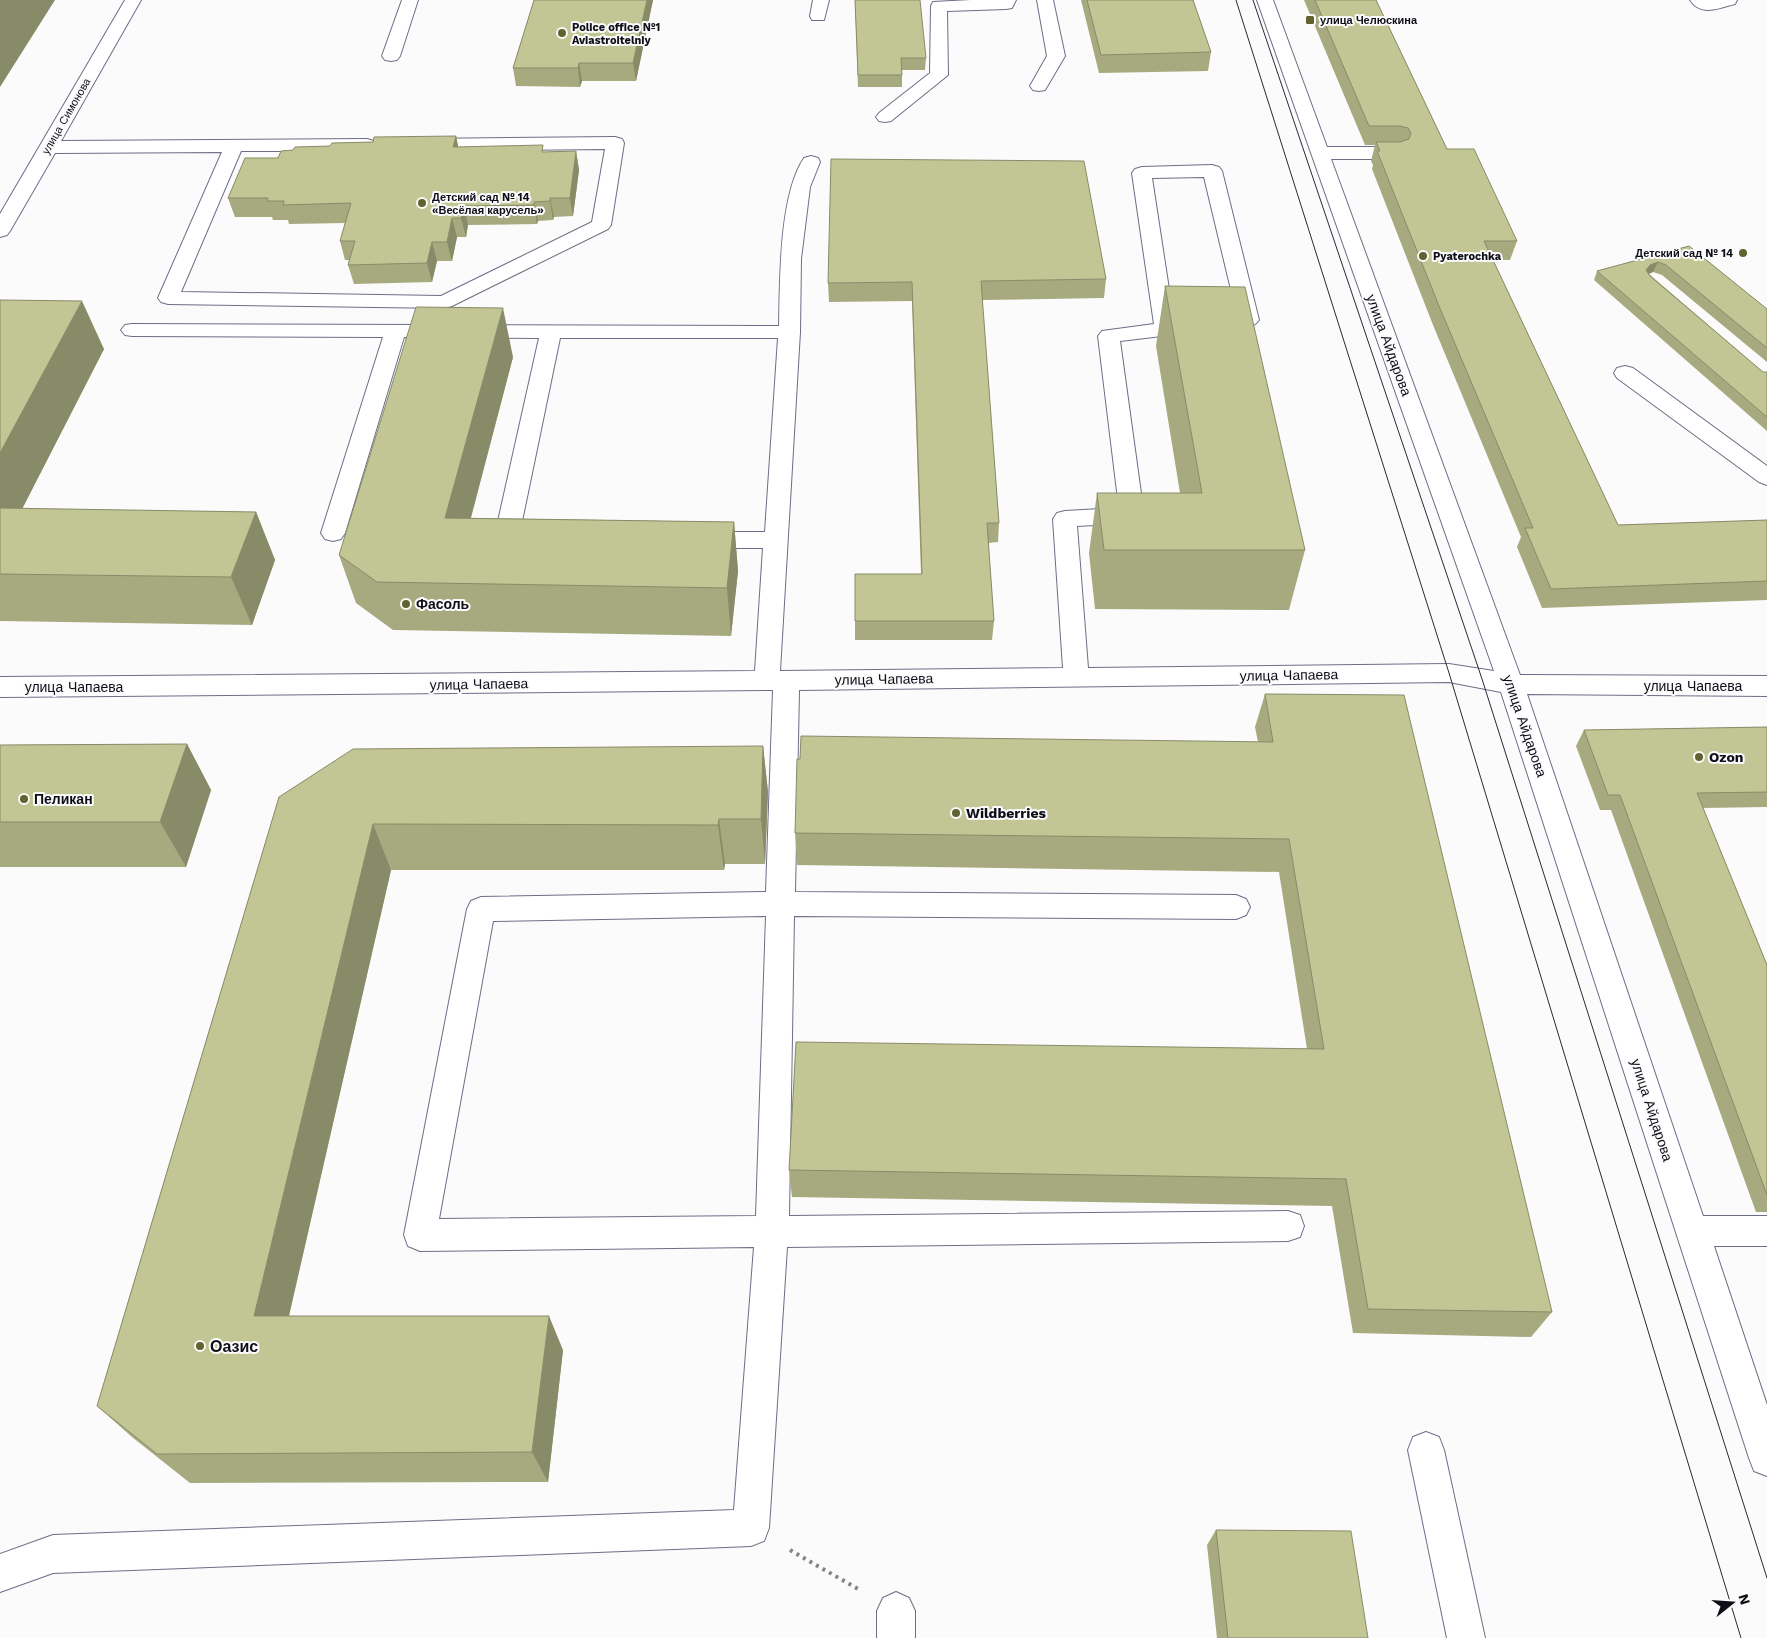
<svg xmlns="http://www.w3.org/2000/svg" width="1767" height="1638" font-family="'Work Sans',sans-serif">
<style>
.lines{fill:none;stroke-linecap:round;stroke-linejoin:round}
.minor-casing{stroke:#6b6e87;stroke-width:2}
.path{stroke:#84858a;stroke-width:4;stroke-dasharray:3 4.5;stroke-linecap:butt}
.minor{fill:#fff;fill-rule:evenodd}
.tram{stroke:#292a33;stroke-width:1}
.wall{fill:#a7aa7f}
.shaded-wall{fill:#888b68}
.building{fill:#c2c694;stroke:#888b68}
.poi-dot{fill:#606230;stroke:#fbfbfb;stroke-width:2}
.labels{text-anchor:middle;stroke-width:4;stroke-linejoin:round;paint-order:stroke}
.far-poi-label{font-size:11px;font-weight:bold;fill:#0d0e18;stroke:#fbfbfb;text-anchor:start}
.far-street-label{font-size:11px;fill:#0d0e18;stroke:#fbfbfb}
.street-label{font-size:14px;fill:#0d0e18;stroke:#fbfbfb}
.poi-label{font-size:14px;font-weight:bold;fill:#0d0e18;stroke:#fbfbfb;text-anchor:start}
.near-poi-label{font-size:16px;font-weight:bold;fill:#0d0e18;stroke:#fbfbfb;text-anchor:start}
</style>
<rect width="100%" height="100%" fill="#fbfbfb"/>
<g class="lines">
<defs>
<path id="minor" d="M125 0H141L61 141 367 139 374 141 376 145 374 149 367 151H241L181 292 441 296 592 222 605 149 420 151 413 149 411 145 413 141 420 139 615 137 622 139 624 143 611 225 608 229 452 306 445 308 168 304 161 302 158 298 222 152 55 153 10 231 7 235 0 237V214Z
M402 0H418L400 56 397 60 391 61 385 60 382 56Z
M813 0H829L824 20H812L810 16Z
M971 0H1016L1012 8 1006 9 947 11 948 75 891 121 885 122 879 121 876 117 879 113 930 73 931 6 933 2Z
M1037 0H1053L1065 56 1045 90 1039 91 1033 90 1030 86 1047 56Z
M1257 0H1273L1327 147H1395L1402 149 1404 153 1402 157 1395 159H1331L1520 675 1767 676V696L1527 694 1703 1216H1767V1246H1714L1767 1405V1476L1754 1471 1749 1458 1501 692 1449 682 799 690 795 892 1236 895 1246 899 1250 907 1246 915 1236 919 794 916 789 1216 1288 1211 1300 1215 1304 1226 1300 1237 1288 1241 787 1247 769 1528 764 1541 751 1546 53 1573 0 1592V1554L53 1535 734 1510 754 1247 420 1251 408 1246 404 1235 467 909 471 901 481 897 766 892 773 690 0 697V677L755 671 763 548H697L689 546 685 540 689 534 697 532H765L778 338H560L520 531 530 533 534 539 530 545C519 548 509 548 498 545L494 539 539 338 404 337 345 533 341 539 333 541 325 539 321 533 383 337 132 336 125 335 121 330 125 325 132 324 779 326C780 281 779 195 804 158L811 156 818 158 820 162 810 187 801 259 800 332 780 671 1063 668 1053 519 1057 513 1065 511 1119 508 1098 336 1102 331 1154 324 1132 173 1135 169 1142 167 1212 165 1219 167 1222 171 1259 320C1254 327 1248 328 1240 325L1237 321 1238 319 1204 177 1152 178 1174 322 1196 320 1203 322 1207 326 1203 330 1196 332 1120 341 1144 515 1140 521 1132 523 1077 526 1088 668 1449 664 1494 671ZM766 916 756 1216 439 1219 493 921Z
M1690 0H1737L1735 4C1719 8 1701 17 1690 0Z
M1625 366 1633 368 1767 466V485L1759 482 1617 378 1614 373 1617 368Z
M1426 1432 1439 1437 1444 1450 1485 1638H1447L1408 1450 1413 1437Z
M896 1592 909 1598 915 1611V1638H877V1611L883 1598Z"/>
</defs>
<!-- minor casing -->
<use href="#minor" class="minor-casing"/>
<!-- path -->
<path class="path" d="M790 1550 858 1589"/>
<!-- minor -->
<use href="#minor" class="minor"/>
<!-- tram -->
<path class="tram" d="M1236 0 1449 673 1741 1638
M1253 0 1482 679 1767 1578"/>
</g>
<!-- wall -->
<path class="wall" d="M534 0H653L636 81H582L580 87 516 86 513 68Z
M855 0 926 58 925 70H902V87H858Z
M1081 0H1193L1211 52 1208 71 1099 73Z
M1304 0H1376L1447 149 1517 241 1510 260H1493L1618 525 1767 520V600L1542 608 1517 547 1521 537 1433 325 1372 169 1373 165 1371 161 1375 145H1365Z
M456 136 458 147 545 152 576 151 579 170 573 216 554 217 553 220 538 221 537 224 468 225 466 237H457L452 261H437L432 282 354 284 348 265 349 260H345L340 241 345 223 289 224 288 220H273L272 217H235L228 198 278 158 293 150 373 142Z
M1689 246 1767 309V362L1662 275 1653 272 1649 274 1763 372H1767V431L1594 280 1597 271Z
M1106 279 1104 298 982 300 999 523 998 542 988 543 994 621 992 640H855V621L921 574 912 301 829 302 828 283Z
M1165 286 1305 550 1289 610 1095 609 1089 553 1097 493H1180L1156 346Z
M0 300 104 349 22 509 256 512 275 560 252 625 0 621Z
M513 357 471 518 734 522 738 571 731 636 393 630 356 603 339 555Z
M1265 694 1552 1312 1531 1337 1353 1333 1332 1206 792 1197 789 1170 1307 1049 1279 872 797 865 795 833 1258 742 1255 727Z
M1767 727V807L1703 808 1767 965V1212H1756L1611 810H1600L1576 746 1584 730Z
M187 744 211 790 186 867H0V745Z
M763 746 768 792 765 864H725L724 870H391L289 1316 563 1350 548 1482 190 1483 132 1437 97 1406 279 797Z
M1216 1530 1368 1638H1217L1207 1545Z"/>
<!-- shaded-wall -->
<path class="shaded-wall" d="M0 0H55L0 87Z
M647 0H653L636 81 633 63Z
M579 63 582 81 580 87 578 68Z
M456 136 460 155 453 147Z
M576 151 579 170 573 216 570 198Z
M550 198 554 217 553 220 550 201Z
M534 202 538 221 537 224 534 205Z
M464 206 468 225 466 237 461 218Z
M452 218 457 237 452 261 447 242Z
M432 242 437 261 432 282 427 263Z
M1658 262 1653 272 1646 275V270L1650 265Z
M82 301 104 349 0 552V453Z
M503 308 513 357 458 566 445 518Z
M256 512 275 560 252 625 231 577Z
M734 522 738 571 731 636 727 588Z
M187 744 211 790 186 867 160 822Z
M763 746 768 792 765 864 761 819Z
M719 819 725 864 724 870 718 825Z
M373 824 391 870 281 1350 254 1316Z
M549 1316 563 1350 548 1482 532 1452Z"/>
<!-- building -->
<path class="building" d="M534 0H647L633 63H579L578 68H513Z
M855 0H920L926 58H901L902 75H858Z
M1087 0H1193L1211 52 1101 55Z
M1315 0H1376L1447 149H1474L1517 241H1484L1618 525 1767 520V581L1551 589 1525 528H1533L1439 306 1377 151H1380L1376 142H1400L1409 139 1411 133 1408 128 1400 126H1369Z
M456 136 453 147 543 145 542 152 576 151 570 198H550V201L534 202V205L464 206 461 218H452L447 242H432L427 263 348 265 355 241H340L351 203 283 205 284 201H267L268 198H228L245 158H278L281 151 293 150 295 147 330 146 332 143 373 142 374 137Z
M831 159 1084 161 1106 279 981 281 999 523H987L994 621H855V574H922L912 282 828 283Z
M1689 246 1767 309V348L1666 265 1658 262 1650 265 1646 270 1650 276 1763 372H1767V417L1597 271Z
M1165 286 1245 287 1305 550H1104L1097 493H1202Z
M0 300 82 301 0 453Z
M416 307 503 308 445 518 734 522 727 588 377 582 339 555Z
M0 508 256 512 231 577 0 574Z
M1265 694 1404 695 1552 1312 1368 1309 1346 1179 789 1170 796 1042 1324 1049 1289 839 795 833 797 759H800L801 736 1273 742Z
M1767 727V792L1697 793 1767 965V1195L1620 795H1608L1584 730Z
M187 744 160 822H0V745Z
M763 746 761 819H719L718 825 373 824 254 1316H549L532 1452 157 1454 97 1406 279 797 353 749Z
M1216 1530 1351 1531 1368 1638H1228Z"/>
<!-- markers -->
<g class="poi-dot">
<rect x="1305" y="15" width="10" height="10" rx="2.5"/>
<circle cx="562" cy="33" r="5"/>
<circle cx="422" cy="203" r="5"/>
<circle cx="1743" cy="253" r="5"/>
<circle cx="1423" cy="256" r="5"/>
<circle cx="406" cy="604" r="5"/>
<circle cx="1699" cy="757" r="5"/>
<circle cx="24" cy="799" r="5"/>
<circle cx="956" cy="813" r="5"/>
<circle cx="200" cy="1346" r="5"/>
</g>
<g class="labels">
<!-- far-poi labels -->
<g class="far-poi-label">
<text x="1320" y="24">улица Челюскина</text>
<text x="572" y="31">Police office №1<tspan x="572" dy="13">Aviastroitelniy</tspan></text>
<text x="432" y="201">Детский сад № 14<tspan x="432" dy="13">«Весёлая карусель»</tspan></text>
<text x="1733" y="257" text-anchor="end">Детский сад № 14</text>
<text x="1433" y="260">Pyaterochka</text>
</g>
<!-- far-street labels -->
<g class="far-street-label">
<text transform="translate(66 116) rotate(-60)" y="4">улица Симонова</text>
</g>
<!-- street labels -->
<g class="street-label">
<text transform="translate(1389 345) rotate(70)" y="5">улица Айдарова</text>
<text transform="translate(1289 675) rotate(-1)" y="5">улица Чапаева</text>
<text transform="translate(884 679) rotate(-1)" y="5">улица Чапаева</text>
<text transform="translate(479 684) rotate(-1)" y="5">улица Чапаева</text>
<text x="1693" y="691">улица Чапаева</text>
<text x="74" y="692">улица Чапаева</text>
<text transform="translate(1525 726) rotate(71)" y="5">улица Айдарова</text>
<text transform="translate(1652 1110) rotate(72)" y="5">улица Айдарова</text>
</g>
<!-- poi labels -->
<g class="poi-label">
<text x="416" y="609">Фасоль</text>
<text x="1709" y="762">Ozon</text>
<text x="34" y="804">Пеликан</text>
<text x="966" y="818">Wildberries</text>
</g>
<!-- near-poi labels -->
<g class="near-poi-label">
<text x="210" y="1352">Оазис</text>
</g>
</g>
<!-- north arrow -->
<g transform="translate(1732 1603) rotate(73)" stroke="#fbfbfb" stroke-width="4" paint-order="stroke">
<path d="M0-4L9 19L0 12L-9 19Z" fill="#0d0e18"/>
<text y="-8" font-size="14" font-weight="bold" text-anchor="middle" fill="#0d0e18">N</text>
</g>
</svg>
